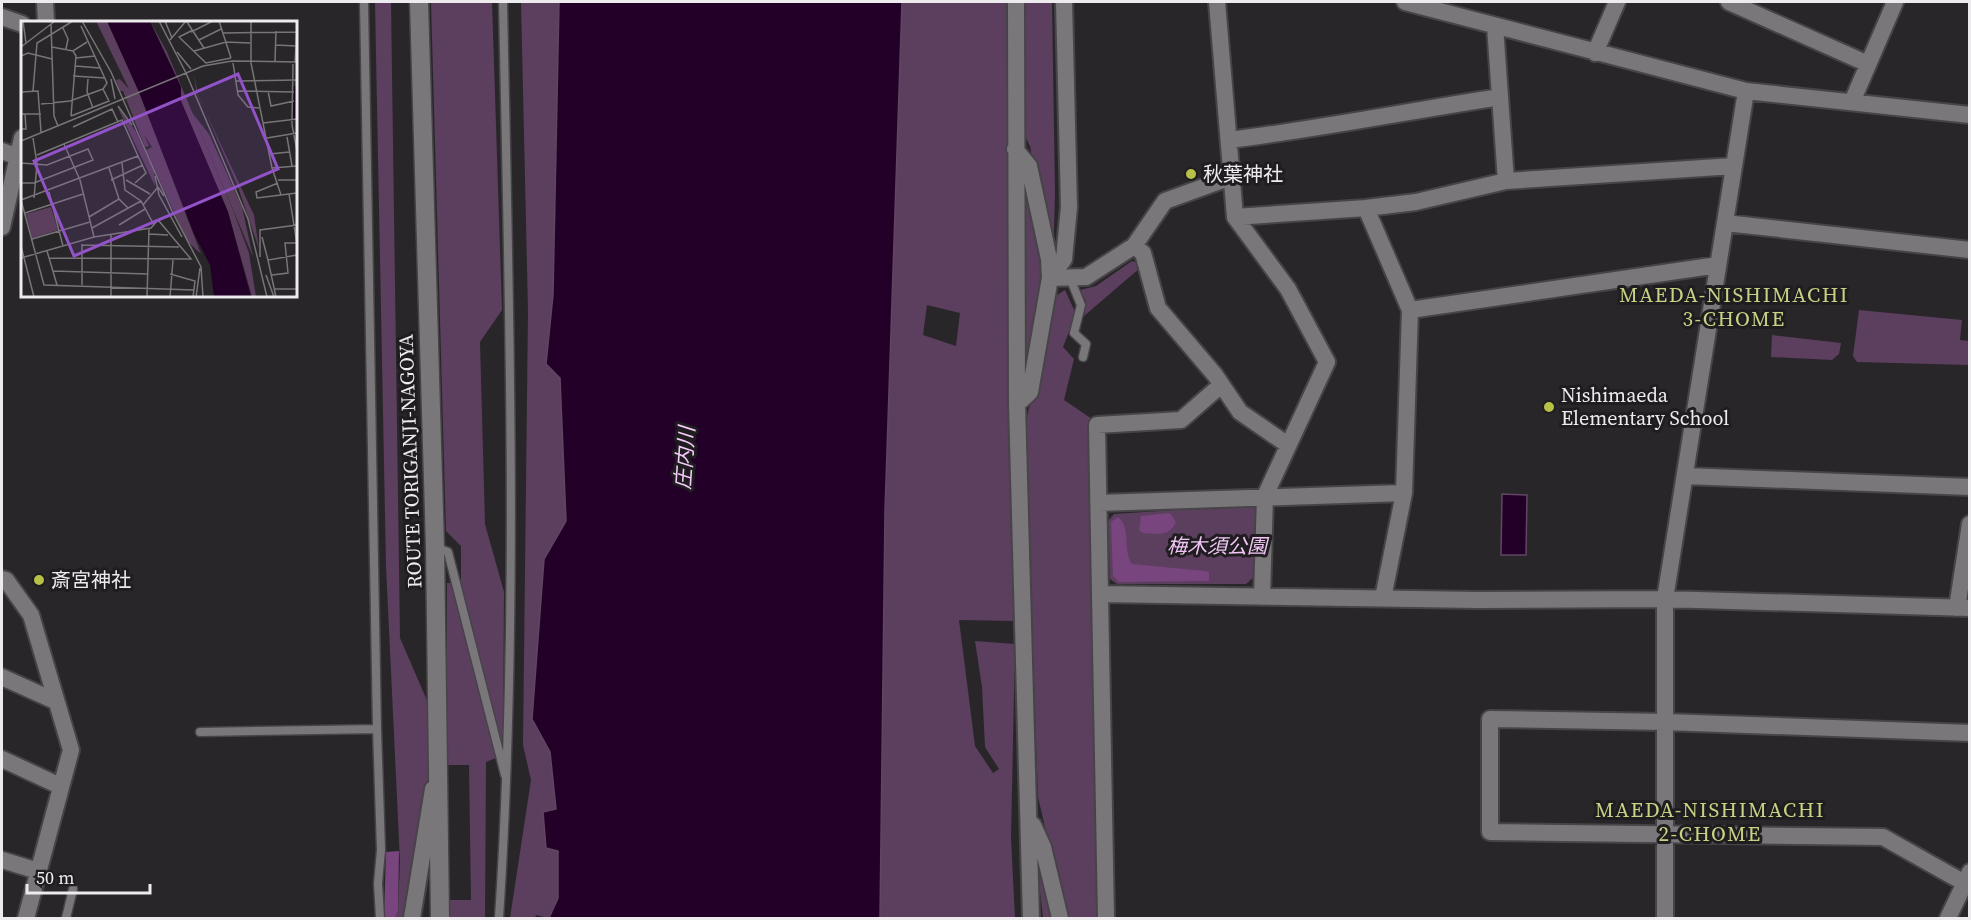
<svg xmlns="http://www.w3.org/2000/svg" width="1971" height="920" font-family="'Source Serif 4','Noto Sans JP',serif">
<style>
.green{fill:#5c3e5f;fill-rule:evenodd}
.forest{fill:#79457f}
.water{fill:#230028;stroke:#604663;stroke-width:1.5}
.lines{fill:none;stroke-linecap:round;stroke-linejoin:round}
.lane-casing{stroke:#464447;stroke-width:11}
.street-casing{stroke:#464447;stroke-width:20}
.secondary-casing{stroke:#464447;stroke-width:21}
.lane{stroke:#7a777a;stroke-width:8}
.street{stroke:#7a777a;stroke-width:16}
.secondary{stroke:#7a777a;stroke-width:18}
.poi-dot{fill:#b8c147;stroke:#1f1d1f;stroke-width:2}
.labels{text-anchor:middle;stroke-width:6;stroke-linejoin:round;paint-order:stroke}
.poi-label{font-size:20px;fill:#edebed;stroke:#1f1d1f;text-anchor:start}
.street-label{font-size:20px;fill:#edebed;stroke:#1f1d1f}
.park-label{font-size:20px;font-style:italic;fill:#f2c5f6;stroke:#1f1d1f}
.neighbourhood-label{font-size:21px;letter-spacing:1.5px;fill:#cad184;stroke:#1f1d1f}
.water-label{font-size:21px;font-style:italic;fill:#f7cafc;stroke:#1f1d1f}
.inset-river{fill:none;stroke:#230028;stroke-width:3}
.inset-road{fill:none;stroke:#777577;stroke-width:1.5}
.view{fill:#9252c8;fill-opacity:0.15;stroke:#9252c8;stroke-width:3}
.inset-edge{fill:none;stroke:#edebed;stroke-width:3}
</style>
<rect width="100%" height="100%" fill="#292629"/>
<!-- green -->
<path class="green" d="M375 2H391L400 638 432 712V758L406 918H395L398 911 400 861 386 566Z
M431 2H492L502 310 480 342 485 524 504 592 503 750 461 586V546L446 531Z
M521 2H559L553 295 546 364 560 378 566 521 544 559 532 719 550 752 556 809 544 812 546 848 558 850V898L549 918 536 915 535 918H510L531 780 523 745 528 311Z
M902 2H1006L1011 184 1015 621 959 620 975 746 993 773 999 769 985 747 982 687 975 641 1015 644 1011 838 1015 918H880L885 511ZM927 305 960 313 956 346 923 335Z
M1020 2H1052L1055 193 1053 263 1030 146 1022 130Z
M1022 168 1046 280 1025 386Z
M1132 261 1138 263 1140 268 1084 316 1086 302 1080 290 1096 286Z
M1065 290 1076 314 1063 347 1074 359 1064 400 1092 419 1098 918H1066L1038 797 1025 426 1054 297Z
M1859 310 1962 320 1960 340 1969 341V365L1857 362 1853 356Z
M1772 335 1841 343 1839 354 1832 360 1771 357Z
M1251 505 1258 511 1254 577 1246 584H1117L1110 579 1108 521 1114 514Z
M447 583H452L496 758 486 762 485 918H447L449 900H471L469 765H447Z
M1035 846 1051 918H1043Z"/>
<!-- forest -->
<path class="forest" d="M1170 513 1176 522C1170 537 1156 534 1143 533L1139 530 1141 516Z
M1118 517C1132 528 1122 550 1132 564L1205 571 1209 572V581L1119 582 1113 576 1111 522Z
M399 851 398 911 395 918H384L386 852Z"/>
<!-- water -->
<path class="water" d="M559 2H902L885 511 880 918H549L558 898V851L546 848 543 812 556 809 550 752 532 719 544 559 566 521 560 378 546 364 553 295Z
M1502 494 1527 495 1526 555H1501Z"/>
<g class="lines">
<defs>
<path id="lane" d="M364 2 377 729 381 850 378 883 380 918
M1070 278 1081 305 1074 333 1086 344 1083 357
M435 547 448 552 505 775
M200 732 377 729
M66 918 73 889
M499 918C519 613 509 307 503 2"/>
<path id="street" d="M45 2 46 22
M1016 2 1017 404 1031 918
M1217 2 1235 217 1288 289 1327 362 1265 496 1262 597
M1405 2 1746 91 1970 115
M1729 2 1868 64
M2 17 22 24
M1495 26 1506 181
M1595 53 1617 2
M1852 102 1895 2
M1229 140C1320 129 1409 111 1500 97
M1015 149 1029 166 1049 259 1050 278 1086 277 1134 246 1165 201 1231 177
M2 151 18 157
M1366 208 1410 310 1404 493 1383 598
M1235 217 1366 208 1416 202 1506 181 1734 166
M1725 223 1970 250
M2 227 22 138
M1134 246 1143 253 1158 308 1215 375 1240 412 1288 445
M1410 310 1718 265
M1017 404 1030 392 1050 278 1064 259 1069 207 1064 2
M1685 476 1970 487
M1098 503 1404 493
M2 579 6 580 31 615 71 750 26 918
M1100 594 1097 425 1181 420 1221 385
M1957 608 1970 524
M2 677 55 701
M1970 733 1666 722 1490 719V832L1883 837 1970 886
M2 759 60 786
M1033 825 1043 847 1060 918
M2 860 38 871
M412 918 433 789
M1106 918 1100 594 1478 600 1665 599 1970 608
M1665 918V599L1746 91
M1948 918 1970 872"/>
<path id="secondary" d="M419 2 435 547 440 918"/>
</defs>
<!-- lane casing -->
<use href="#lane" class="lane-casing"/>
<!-- street casing -->
<use href="#street" class="street-casing"/>
<!-- secondary casing -->
<use href="#secondary" class="secondary-casing"/>
<!-- lane -->
<use href="#lane" class="lane"/>
<!-- street -->
<use href="#street" class="street"/>
<!-- secondary -->
<use href="#secondary" class="secondary"/>
</g>
<!-- markers -->
<g class="poi-dot">
<circle cx="1191" cy="174" r="6"/>
<circle cx="1549" cy="407" r="6"/>
<circle cx="39" cy="580" r="6"/>
</g>
<g class="labels">
<!-- poi labels -->
<g class="poi-label">
<text x="1203" y="181">秋葉神社</text>
<text x="1561" y="402">Nishimaeda<tspan x="1561" dy="23">Elementary School</tspan></text>
<text x="51" y="587">斎宮神社</text>
</g>
<!-- street labels -->
<g class="street-label">
<text transform="translate(410 461) rotate(-92)" y="7">ROUTE TORIGANJI-NAGOYA</text>
</g>
<!-- park labels -->
<g class="park-label">
<text x="1217" y="553">梅木須公園</text>
</g>
<!-- neighbourhood labels -->
<g class="neighbourhood-label">
<text x="1734" y="302">MAEDA-NISHIMACHI<tspan x="1734" dy="24">3-CHOME</tspan></text>
<text x="1710" y="817">MAEDA-NISHIMACHI<tspan x="1710" dy="24">2-CHOME</tspan></text>
</g>
<!-- water labels -->
<g class="water-label">
<text transform="translate(685 458) rotate(-86)" y="7">庄内川</text>
</g>
</g>
<!-- overview -->
<g transform="translate(21 21)">
<rect width="276" height="276" fill="#292629"/>
<path d="M75 0H86L118 71 180 233 166 220 125 129 131 126 123 114 128 125 124 126 102 70H99L95 59 99 58 108 68ZM129 0 146 31 212 189 228 232 235 276H231L207 191 160 80V66ZM173 54 178 77 233 194 238 228 217 166 175 69ZM96 85 115 111 133 149 134 165ZM172 93 188 113 221 186 232 236ZM30 186 37 209 11 217 5 193Z" fill="#5c3e5f"/>
<path d="M86 0H129L131 5 160 66V80L207 191 230 276H193L189 244 173 213 118 71Z" fill="#230028"/>
<path class="inset-river" d="M273 97 274 65"/>
<path class="inset-road" d="M2 0 5 22M61 0 90 51 151 190 180 246 182 276M138 0 165 52 227 198 246 276M144 0 151 17M198 0 210 37M230 0V42L251 147 260 174 276 172M166 1 183 27M30 3 33 95 37 105M42 7 47 18 45 28M172 9 158 16 185 42 210 37M170 11 192 0M202 12 276 11M149 19 165 0M178 19 200 8M255 24 275 25M0 26 34 0M31 26 52 30 66 21M173 30 205 21 229 22M156 31 170 48M0 35 7 32 31 38M55 37 74 35M254 40 255 10M274 41 276 9M212 42 217 74 227 86 238 87M272 43 271 104 276 130M54 45 79 47M52 55 84 57M67 58 66 71 72 87M90 58 94 78M215 60 276 59M12 70 16 22 52 0M217 70 273 71M247 70 250 85 273 80M0 71 17 70 20 111M20 83 49 80 82 68M97 85 111 104M0 93H20M50 95 88 80 82 68 86 62 60 5M50 95 55 35 52 30M242 102 276 98M52 106 91 88 97 101M0 108H5L4 93M266 116 271 145M12 117 16 143 13 177M246 117 276 112M0 120 182 45 211 40 276 41M43 123 59 159 73 216M249 133 268 131M0 142 26 144 67 128 72 139 13 162H0M101 142 104 169 120 180 133 204M88 147 98 178 107 187M251 147 276 145M134 155 138 174 161 216M90 159 122 144M105 159 129 173M257 159H276M114 162 125 152 117 135M257 162 235 171 236 177 260 174M28 171 42 225M268 173 276 223M0 179 117 135 101 99 16 134M0 179 23 264 173 269M122 184 137 166 143 175M4 192 62 173M68 196 98 178M98 204 124 188M71 207 120 180M128 213 147 214M241 216 247 239M11 218 69 201M61 224 158 226M0 225 13 276M26 230 36 264M239 236V209L276 204M0 237 73 216 130 207 137 199 170 238 28 237M32 250 127 253M149 253 174 260 172 276M245 254 253 276M251 254 267 252 264 222H276M61 264V223M254 268H276M90 276V213M126 276 128 208M149 276 152 239M175 276 179 247M255 276 247 239 276 234"/>
<path class="view" d="M217 53 257 148 53 235 13 140Z"/>
<rect width="276" height="276" class="inset-edge"/>
</g>
<!-- border -->
<rect width="1971" height="920" fill="none" stroke="#edebed" stroke-width="6"/>
<!-- scale -->
<path d="M27 884v9h123v-9" fill="none" stroke="#edebed" stroke-width="3"/>
<text x="36" y="884" font-size="18" fill="#edebed" stroke="#1f1d1f" stroke-width="4.5" paint-order="stroke">50 m</text>
</svg>
